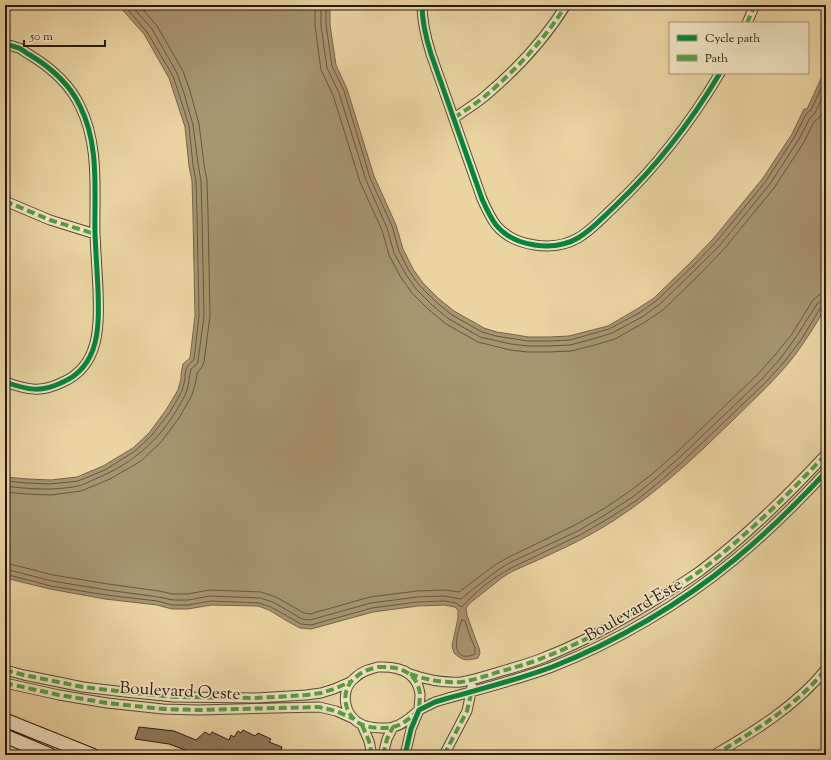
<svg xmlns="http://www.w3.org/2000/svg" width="831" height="760" font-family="'Sorts Mill Goudy',serif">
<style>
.water{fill:#a79471;stroke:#73634b}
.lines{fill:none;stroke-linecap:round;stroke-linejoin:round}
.shore{stroke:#665642;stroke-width:1}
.building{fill:#8c7a5d;stroke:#261912}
.minor-casing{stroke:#574836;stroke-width:11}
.secondary-casing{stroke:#261912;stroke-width:15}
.minor{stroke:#f1e3c3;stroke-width:9}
.secondary{stroke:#f1e3c3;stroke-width:13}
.quiet{stroke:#50a13f;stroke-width:4;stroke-dasharray:8 4;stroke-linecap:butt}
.cycleway-casing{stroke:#f1e3c3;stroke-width:8}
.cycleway{stroke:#00873e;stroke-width:5}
.labels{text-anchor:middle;stroke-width:3.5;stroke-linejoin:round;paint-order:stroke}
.street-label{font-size:17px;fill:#261912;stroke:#f1e3c3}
</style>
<rect width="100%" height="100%" fill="#ead4a2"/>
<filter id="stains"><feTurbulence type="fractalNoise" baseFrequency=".005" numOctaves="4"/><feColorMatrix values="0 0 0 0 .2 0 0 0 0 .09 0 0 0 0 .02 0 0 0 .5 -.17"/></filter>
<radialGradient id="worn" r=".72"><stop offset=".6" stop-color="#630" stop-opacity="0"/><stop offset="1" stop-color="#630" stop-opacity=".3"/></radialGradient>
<!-- water -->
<path class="water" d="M118 5H330V25L336 65 347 89 374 176 396 225 403 249 413 269 423 283 438 298 454 311 484 328 497 332 529 337H549L569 336 608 326 637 309 654 298 690 263 713 239 763 178 792 134 804 109H807L826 68V307C814 327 802 347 787 365 770 385 750 403 732 421 695 457 657 493 613 521 582 541 547 556 513 571L503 577 470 603 466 608 467 615 474 635 479 648 480 653 478 658C466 661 463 661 454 653L452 646 458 618V610L455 607 445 605 418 606 373 612 311 629 300 628 287 621 269 610 258 606 211 605 188 609H172L157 605 105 599 50 589 5 578V477L28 479 51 480 77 477 103 466 133 448 149 433 166 410 178 390 181 379V374L183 364 190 358 195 316 193 215 192 181 189 166 185 127 169 78 144 34Z"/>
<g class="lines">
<!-- shore -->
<path class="shore" d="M315 5V26L321 70 333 95 360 182 382 230 389 255 400 276 412 293 428 309 446 324 478 342 510 350 528 352H550L571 351 595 345 615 339 645 322 663 310 700 274 724 249 774 188 804 142 814 122 820 117 826 104
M321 5V26L327 68 339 93 366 180 387 228 394 253 405 273 416 289 432 305 449 319 480 337 511 344 528 346H549L570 345 593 339 612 333 642 317 660 304 696 269 720 245 770 184 799 139 810 118 815 113 826 90
M326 5V25L332 66 344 91 370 178 392 226 399 251 409 271 419 285 435 301 452 315 482 332 496 336 528 341H549L570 340 609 329 639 313 656 301 693 266 716 242 736 218 766 181 795 136 806 114 811 110 826 78
M5 481 27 483 50 484 78 481 105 470 135 451 152 435 170 412 182 391 185 379V374L187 367 194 359 199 316 197 215 196 181 193 165 189 126 179 94 173 76 147 32 124 5
M5 486C29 489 54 491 78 486 84 485 90 481 95 479 132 464 159 441 179 406 181 402 184 398 186 393 189 385 189 377 191 369L197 364 198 361 204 316 202 215 201 181 198 164 193 125 184 93 177 73 152 29 131 5
M5 492 26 494 51 495 81 491 110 479 141 461 161 442 179 418 192 395 196 381 197 373 202 367 204 362 210 316 208 214 207 181 204 164 199 124 190 91 183 71 157 26 139 5
M5 563 10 564 53 575 108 584 159 591 173 594H187L210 590 261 592 276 597 304 613 310 614 370 597 417 591 445 590 459 592 495 565 507 558 575 525 605 508 630 491 651 475 675 454 757 375 775 355 792 334 813 300 819 295 826 294
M5 569 52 581 107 590 158 597 173 600H188L210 596 260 598 273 602 302 619 310 620 371 603 417 597 444 596 461 599 473 589 498 570 509 563 578 531 608 513 634 496 655 479 679 458 762 379 780 359 796 337 817 304 821 301 826 300
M5 574 51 586 106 595 157 601 172 605H188L211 601 259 603 271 607 301 624 311 625 372 608 417 602 445 601 456 603 460 606 462 607C476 591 493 578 511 568L580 535 611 517 637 500 658 483 682 462 765 383 784 362 801 340 821 307 826 306
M462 620 465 621 470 636 475 648V654C449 665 456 633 462 620Z"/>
</g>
<!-- building -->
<path class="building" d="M139 727 174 731 196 740 205 732 210 735 212 732 229 740 231 735 234 737 238 731 241 733 243 730 255 736 258 733 271 739 269 742 282 747 281 750 285 752 284 755H219L211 752 210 755H195L196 754 169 744 135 739Z"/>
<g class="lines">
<defs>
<path id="minor" d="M422 5C422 22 426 38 431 54L482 199C486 208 490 217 496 225 514 247 554 252 578 238 592 230 603 217 615 206 656 167 691 122 720 73
M747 23 755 5
M5 44C10 45 15 47 19 48 23 50 26 53 30 55 50 67 70 85 80 106 100 146 94 192 95 235 96 253 97 271 98 289 99 324 101 365 63 382 41 393 28 390 5 382
M454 118C464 111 474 105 484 97 515 71 545 39 566 5
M5 201 50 220 95 234
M378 667C398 666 417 671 420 694 420 699 419 705 419 710 411 717 403 725 393 727 386 729 370 728 363 725 343 717 339 689 356 677 362 671 370 669 378 667Z
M5 670 24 675 83 687 125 692 174 697 256 698 306 695 321 693 334 689 350 682
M410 674C427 680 443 683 461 682 475 680 488 675 502 671 516 667 531 663 545 657 584 642 621 621 657 599 671 590 686 581 700 571 745 537 788 495 826 454
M5 683 59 695 107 703 163 709 198 710 319 707 336 711 354 719
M362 725 369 741 372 755
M383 755 387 739 393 727
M405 755 411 729 419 710 435 702 445 699C481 689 517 680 552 667 616 642 682 603 734 560 767 533 797 503 826 472
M444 755 467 711 472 687
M714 755C755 731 796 706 826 669"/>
<path id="secondary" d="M5 720 92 755
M5 736 50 755"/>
</defs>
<!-- minor casing -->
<use href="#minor" class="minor-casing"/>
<!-- secondary casing -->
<use href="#secondary" class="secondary-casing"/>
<!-- minor -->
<use href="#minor" class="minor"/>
<!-- secondary -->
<use href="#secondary" class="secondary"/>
<!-- quiet -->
<path class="quiet" d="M747 23 755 5
M454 118C464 111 474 105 484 97 515 71 545 39 566 5
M5 201 50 220 95 234
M378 667C398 666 417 671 420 694 420 699 419 705 419 710 411 717 403 725 393 727 386 729 370 728 363 725 343 717 339 689 356 677 362 671 370 669 378 667Z
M5 670 24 675 83 687 125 692 174 697 256 698 306 695 321 693 334 689 350 682
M410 674C427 680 443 683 461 682 475 680 488 675 502 671 516 667 531 663 545 657 584 642 621 621 657 599 671 590 686 581 700 571 745 537 788 495 826 454
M5 683 59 695 107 703 163 709 198 710 319 707 336 711 354 719
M362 725 369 741 372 755
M383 755 387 739 393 727
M444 755 467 711 472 690
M714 755C755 731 796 706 826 669"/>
<defs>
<path id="cycleway" d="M422 5C422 22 426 38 431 54L482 199C486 208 490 217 496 225 514 247 554 252 578 238 592 230 603 217 615 206 656 167 691 122 720 73
M5 44C10 45 15 47 19 48 23 50 26 53 30 55 50 67 70 85 80 106 100 146 94 192 95 235 96 253 97 271 98 289 99 324 101 365 63 382 41 393 28 390 5 382
M405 755 411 729 419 710 435 702 445 699C481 689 517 680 552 667 616 642 682 603 734 560 767 533 797 503 826 472"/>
</defs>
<!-- cycleway casing -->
<use href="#cycleway" class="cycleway-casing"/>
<!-- cycleway -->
<use href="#cycleway" class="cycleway"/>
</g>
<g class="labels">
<!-- street labels -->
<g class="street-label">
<text transform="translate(633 609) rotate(-30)" y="6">Boulevard Este</text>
<text transform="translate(180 690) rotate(3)" y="6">Boulevard Oeste</text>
</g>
</g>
<!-- margin -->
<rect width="831" height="760" fill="none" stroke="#ead4a2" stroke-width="20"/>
<rect x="6" y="6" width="819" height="748" fill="none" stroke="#261912" stroke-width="2"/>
<rect x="10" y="10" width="811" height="740" fill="none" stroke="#261912"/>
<!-- legend -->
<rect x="669" y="22" width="140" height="52" fill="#f1e3c3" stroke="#a0927c"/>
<rect x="677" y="35" width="20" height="6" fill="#00873e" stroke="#a0927c"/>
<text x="705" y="42" font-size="12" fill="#261912">Cycle path</text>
<rect x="677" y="55" width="20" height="6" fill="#50a13f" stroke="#a0927c"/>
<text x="705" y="62" font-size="12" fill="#261912">Path</text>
<!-- scale -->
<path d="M24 40v6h81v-6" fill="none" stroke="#261912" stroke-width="2"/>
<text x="30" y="40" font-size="12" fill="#261912" stroke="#f1e3c3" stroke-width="3" paint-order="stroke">50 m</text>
<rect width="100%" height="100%" filter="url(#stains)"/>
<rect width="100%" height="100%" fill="url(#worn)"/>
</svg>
